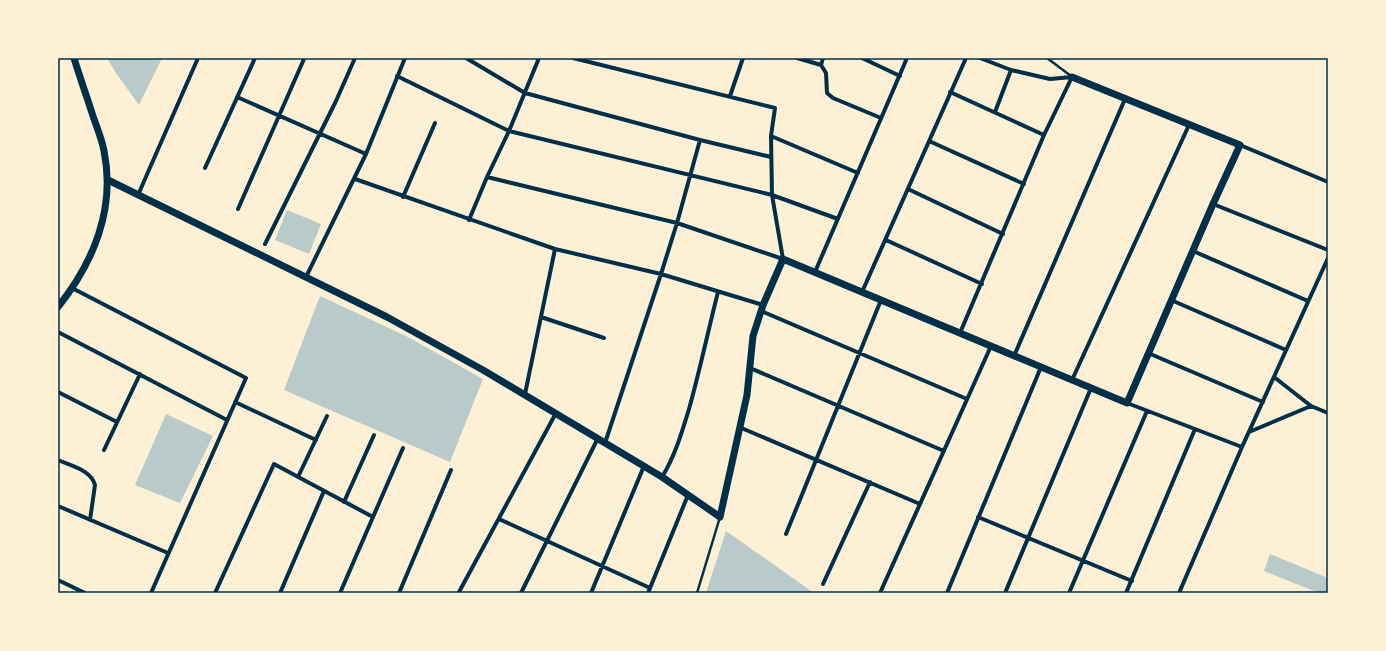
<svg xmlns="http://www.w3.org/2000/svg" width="1386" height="651" font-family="'Times New Roman',serif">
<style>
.green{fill:#b9caca}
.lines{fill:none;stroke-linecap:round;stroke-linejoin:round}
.service{stroke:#003049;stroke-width:2.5}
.minor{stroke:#003049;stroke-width:4}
.tertiary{stroke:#003049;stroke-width:7}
.neatline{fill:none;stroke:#003049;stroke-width:1.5}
</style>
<rect width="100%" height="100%" fill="#fdf0d5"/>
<!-- green -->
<path class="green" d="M107 58H162L139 105 116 73Z
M287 210 321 224 309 254 275 240Z
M320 296 406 336 483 379 450 462 284 390Z
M166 414 213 436 180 503 135 485Z
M726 531 814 593H706Z
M1270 554 1328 578V593H1319L1264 571Z"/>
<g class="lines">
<!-- service -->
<path class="service" d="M1047 58 1071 76
M697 593 720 517"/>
<!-- minor -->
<path class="minor" d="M466 58 525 93 700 140 771 157
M797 58 821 65 826 73 827 93 833 98 881 118
M862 58 900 76
M980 58 1011 70 1050 79 1072 77
M821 65 823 58
M397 76 509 131 772 195 838 219
M950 92 1044 135
M730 96 743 58
M237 97 366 154
M995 112 1011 70
M771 136 858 173
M929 141 1024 184
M1240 145 1328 182
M205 168 255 58
M487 177 677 223 783 259 772 195 771 136 775 108 573 58
M355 179 555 249 661 274 763 305
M908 189 1003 234
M138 195 198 58
M403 197 435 123
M1213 204 1328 250
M238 209 304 59
M469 220 487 177 509 131 539 58
M886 240 982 284
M265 244 336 101 355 58
M1193 251 1308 301
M815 272 907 58
M306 277 366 154 405 58
M72 288 246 378 151 593
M862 292 966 58
M1171 300 1286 350
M761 311 967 399
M541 317 604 338
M58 332 227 420
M960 333 1044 135 1072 77
M1148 353 1263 402
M1014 356 1125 99
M750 368 944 451
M1274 377 1311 406 1328 413
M1072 380 1189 125
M58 392 117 422
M525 394 555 249
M235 402 316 440
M1127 403 1242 447
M739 427 920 504
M1249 432 1311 406
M605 443 661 274 677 223 700 140
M104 450 140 374
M58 460C71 466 91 470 95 485L90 520
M298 477 327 416
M662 477C675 456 682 432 689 409 700 370 708 331 718 292
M344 502 374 435
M58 506 168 553
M978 517 1132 581
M499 519 650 588
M786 534 881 300
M58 580 85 593
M823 584 870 482
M459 592 556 413
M215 593 274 464 373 517
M280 593 324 491
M340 593 403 448
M399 593 451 470
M521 593 598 438
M591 593 644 466
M648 593 688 495
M880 593 991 346
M947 593 1041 367
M1005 593 1091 388
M1069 593 1147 411
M1126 593 1195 429
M1179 593 1242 447 1328 258"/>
<!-- tertiary -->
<path class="tertiary" d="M108 180 387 317 483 370 662 477 720 517 747 395 753 336 763 305 783 259 1127 403 1213 204 1240 145 1072 77
M58 307C93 263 116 209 104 151 102 139 97 128 93 116 87 97 80 78 74 58"/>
</g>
<!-- border -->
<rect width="1386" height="651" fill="none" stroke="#fdf0d5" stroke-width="118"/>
<rect x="59" y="59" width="1268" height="533" class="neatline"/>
</svg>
